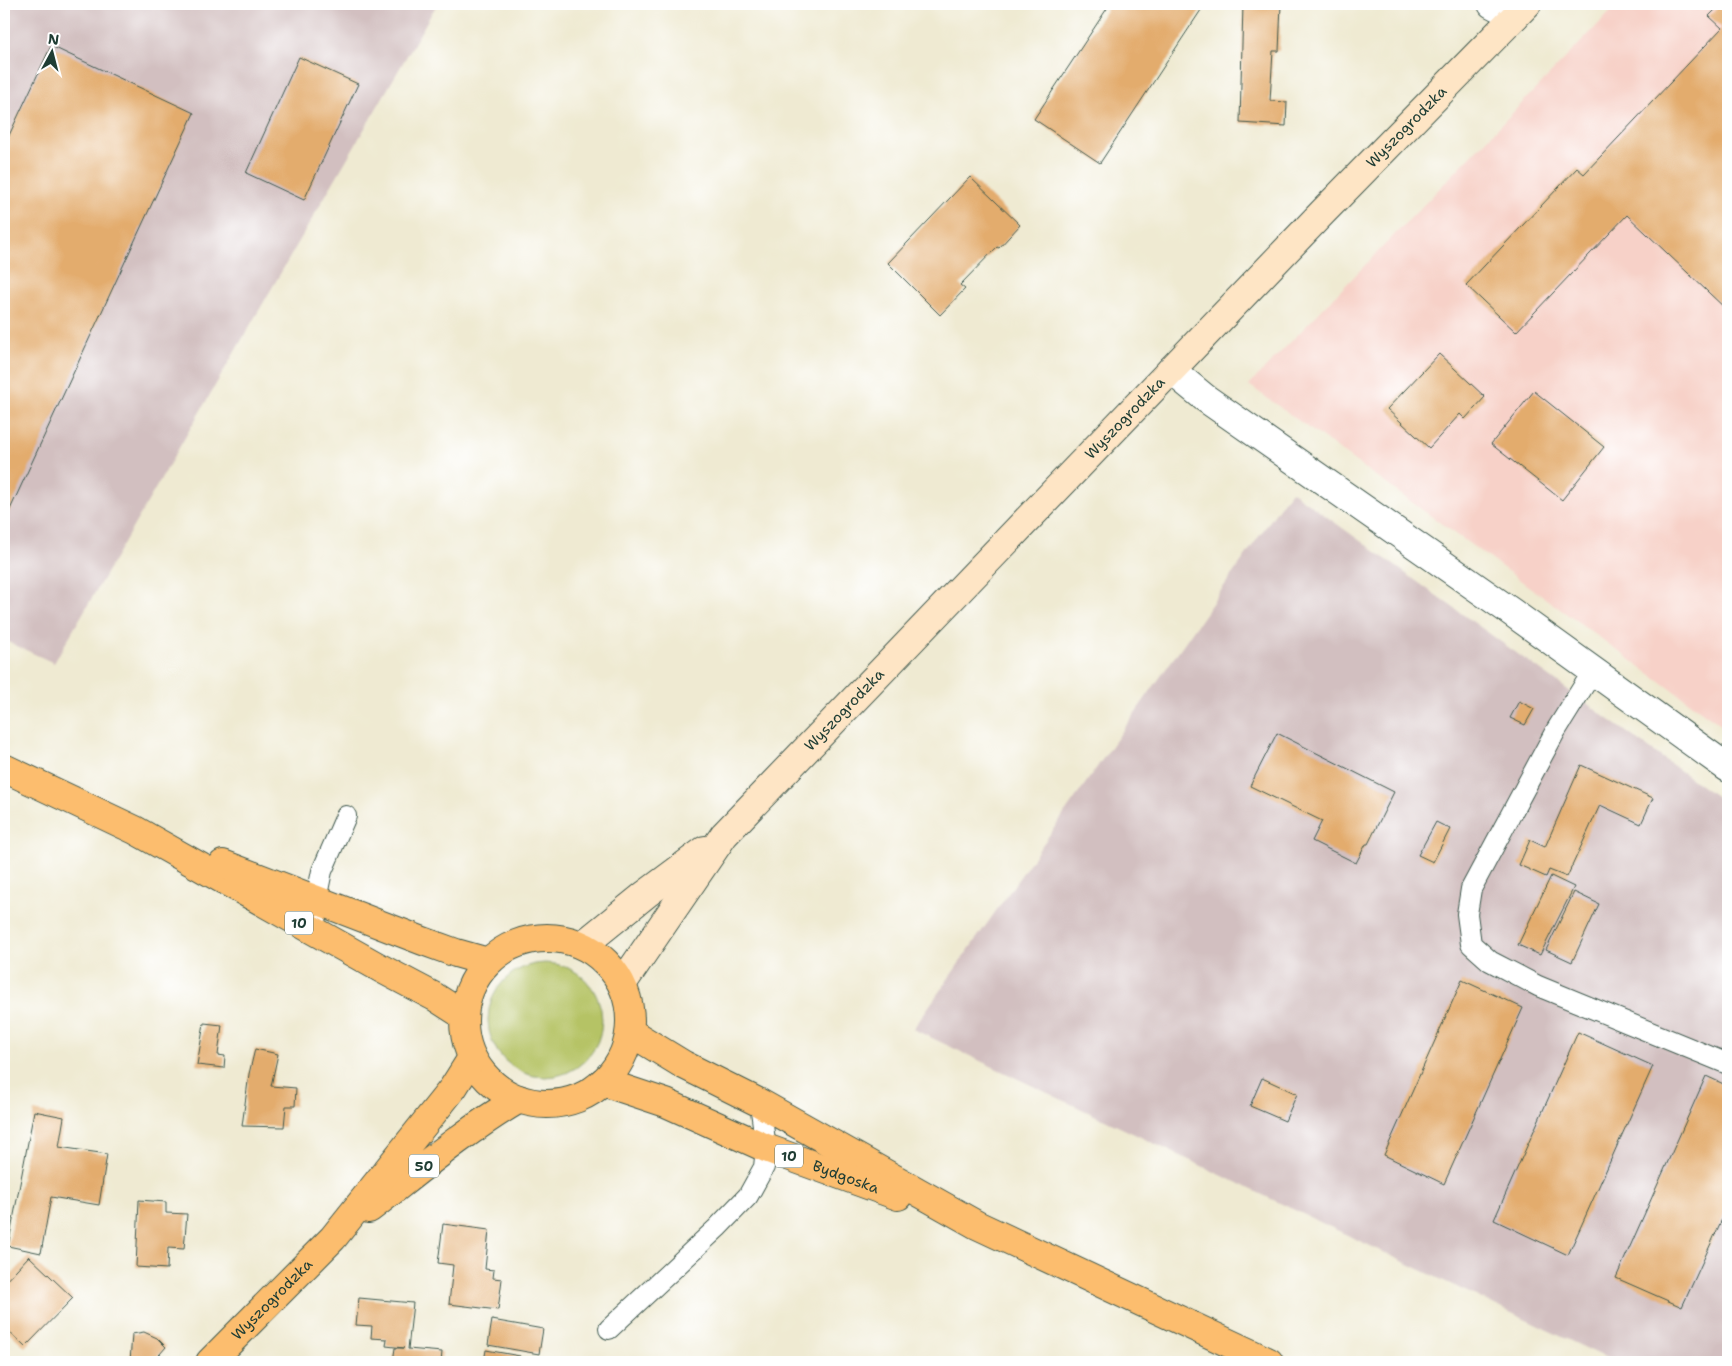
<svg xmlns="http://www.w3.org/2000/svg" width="1732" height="1366" font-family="'Shantell Sans',sans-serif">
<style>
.built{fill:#f7d1c8}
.industrial{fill:#d2bfc0}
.green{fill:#b5c365;stroke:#6a804c}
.building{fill:#e3ac6d}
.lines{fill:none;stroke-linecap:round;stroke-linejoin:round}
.service-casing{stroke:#3e574c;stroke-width:22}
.minor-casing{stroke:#3e574c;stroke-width:30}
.secondary-casing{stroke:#3e574c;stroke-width:30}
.primary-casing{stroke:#3e574c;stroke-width:30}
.service{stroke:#fff;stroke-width:20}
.minor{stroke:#fff;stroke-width:28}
.secondary{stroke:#fee5c5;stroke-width:28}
.primary{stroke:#fcbd6e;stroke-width:28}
.labels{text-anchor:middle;stroke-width:4.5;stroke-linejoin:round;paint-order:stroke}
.shield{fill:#fff;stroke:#627771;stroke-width:1}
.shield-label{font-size:14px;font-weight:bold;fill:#1f3d34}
.street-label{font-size:15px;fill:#1f3d34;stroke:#fff}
</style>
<rect width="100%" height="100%" fill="#fff"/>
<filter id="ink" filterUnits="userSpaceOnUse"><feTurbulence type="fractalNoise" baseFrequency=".02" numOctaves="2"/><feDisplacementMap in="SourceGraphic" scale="10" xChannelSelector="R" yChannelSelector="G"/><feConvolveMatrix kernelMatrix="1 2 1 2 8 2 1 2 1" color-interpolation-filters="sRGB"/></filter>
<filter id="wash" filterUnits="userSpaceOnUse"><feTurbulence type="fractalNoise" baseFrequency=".0096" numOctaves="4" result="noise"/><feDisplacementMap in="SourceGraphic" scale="20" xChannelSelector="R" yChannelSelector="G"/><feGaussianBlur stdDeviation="1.12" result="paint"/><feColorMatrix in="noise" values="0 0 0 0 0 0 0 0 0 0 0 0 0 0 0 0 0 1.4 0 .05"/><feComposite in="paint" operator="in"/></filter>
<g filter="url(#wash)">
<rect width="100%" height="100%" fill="#efead2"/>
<!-- built -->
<path class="built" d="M1618 4H1728V730L1249 385Z"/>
<!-- industrial -->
<path class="industrial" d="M4 4H437L54 663 4 640Z
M1291 491 1728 805V1362H1615L913 1029Z"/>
<!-- green -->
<path class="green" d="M488 1020a57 57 0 1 1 114 0a57 57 0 1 1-114 0Z"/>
<g id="blocks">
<!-- building -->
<path class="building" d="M1110 4H1205L1100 163 1034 119Z
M1243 4H1281L1279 51H1273L1270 101 1287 102 1286 126 1240 123Z
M1721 4H1728V311L1627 215 1516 332 1466 285 1577 168 1584 174 1722 28 1709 16Z
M51 46 194 113 7 516 4 514V146Z
M299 57 358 84 304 200 246 173Z
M970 177 1020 225 999 248 997 247 960 285 965 289 940 315 888 263Z
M1439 354 1485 397 1465 419 1460 414 1429 448 1387 409Z
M1534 391 1604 447 1562 500 1491 444Z
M1519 701 1534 709 1525 725 1510 718Z
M1277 733 1394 792 1368 844H1366L1356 863 1312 841 1322 821 1250 786Z
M1581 765 1653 798 1641 824 1600 805 1567 877 1549 870 1546 877 1519 865 1530 840 1545 847Z
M1436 822 1450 829 1433 862 1418 855Z
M1551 876 1574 887 1540 955 1518 945Z
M1574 892 1599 904 1572 962 1546 950Z
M1462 980 1523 1008 1444 1184 1384 1155Z
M204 1023 222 1025 218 1055 225 1056 224 1068 197 1065Z
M1578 1032 1653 1066 1568 1255 1494 1220Z
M255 1049 278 1054 271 1086 296 1088 295 1106H286L284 1127 242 1126 249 1074Z
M1706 1076 1728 1086V1206L1682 1307 1616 1278Z
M1262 1078 1297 1094 1285 1121 1250 1106Z
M34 1111 64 1117 59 1147 107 1154 99 1205 51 1197 41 1253 8 1246Z
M139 1200 166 1202V1213L187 1214 184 1249 168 1248 167 1269 136 1267Z
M443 1224 489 1230 485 1269 494 1270 493 1278 502 1279 498 1310 449 1304 453 1265 438 1263Z
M29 1256 73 1298 25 1347 4 1327V1283Z
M359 1298 413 1303 408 1349 442 1352 441 1362H393L395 1348H404L386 1346 387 1339 371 1338 372 1326 356 1325Z
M492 1320 543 1329 539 1354 488 1345Z
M144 1332 157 1338 166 1347 153 1362H130L132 1334Z
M486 1350 520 1356 519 1362H484Z"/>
</g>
</g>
<g filter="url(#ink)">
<use href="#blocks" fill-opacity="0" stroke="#3e574c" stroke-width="1"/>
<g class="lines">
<defs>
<path id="service" d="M1593 671 1555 732 1471 889 1467 914 1471 944 1490 961 1538 986 1728 1064
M315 932 316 900 322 871 346 816
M609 1329 717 1228 748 1196 764 1167 766 1148 760 1103"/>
<path id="minor" d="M1492 4 1515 16
M1171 370 1205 398 1510 611 1728 768"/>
<g id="secondary">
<path d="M583 945 646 894 705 850"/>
<path id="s1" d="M622 984 724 835 1323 212 1527 4"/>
</g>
<g id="primary">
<path d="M4 768 135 830 382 969 435 997 463 1015"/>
<path d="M223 864 423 941 456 953 488 962"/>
<circle cx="547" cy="1021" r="83"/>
<path d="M630 1032 684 1065 760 1103 977 1225 1269 1362"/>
<path id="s2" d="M603 1082 666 1103 766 1148 898 1196"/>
<path d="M369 1209C418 1171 465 1131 519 1099"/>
<path id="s3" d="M210 1362 333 1238 453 1088 472 1058"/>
</g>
</defs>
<!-- service casing -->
<use href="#service" class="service-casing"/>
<!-- minor casing -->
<use href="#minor" class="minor-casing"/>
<!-- secondary casing -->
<use href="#secondary" class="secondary-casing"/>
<!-- primary casing -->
<use href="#primary" class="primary-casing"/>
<!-- service -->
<use href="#service" class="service"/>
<!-- minor -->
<use href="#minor" class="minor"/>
<!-- secondary -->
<use href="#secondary" class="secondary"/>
<!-- primary -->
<use href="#primary" class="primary"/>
</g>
</g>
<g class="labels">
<!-- shield labels -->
<g class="shield">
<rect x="285" y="911.5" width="28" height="23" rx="4"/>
<rect x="775" y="1144.5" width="28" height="23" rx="4"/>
<rect x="409" y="1154.5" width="30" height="23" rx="4"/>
</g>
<g class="shield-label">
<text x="299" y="928">10</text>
<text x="789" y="1161">10</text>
<text x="424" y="1171">50</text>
</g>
<!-- street labels -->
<g class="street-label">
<text dy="5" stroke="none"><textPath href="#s1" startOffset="1164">Wyszogrodzka</textPath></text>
<text dy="5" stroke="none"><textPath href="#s1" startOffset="759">Wyszogrodzka</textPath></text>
<text dy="5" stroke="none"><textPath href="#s1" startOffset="354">Wyszogrodzka</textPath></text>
<text dy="5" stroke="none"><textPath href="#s2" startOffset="261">Bydgoska</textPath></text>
<text dy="5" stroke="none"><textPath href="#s3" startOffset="88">Wyszogrodzka</textPath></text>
</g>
</g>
<!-- margin -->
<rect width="1732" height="1366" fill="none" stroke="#fff" stroke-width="20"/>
<!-- north arrow -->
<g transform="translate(52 52) rotate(7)" stroke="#ffffff" stroke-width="4" paint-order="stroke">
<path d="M0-4L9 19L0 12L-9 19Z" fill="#1f3d34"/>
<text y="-8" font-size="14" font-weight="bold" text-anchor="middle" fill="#1f3d34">N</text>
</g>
</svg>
